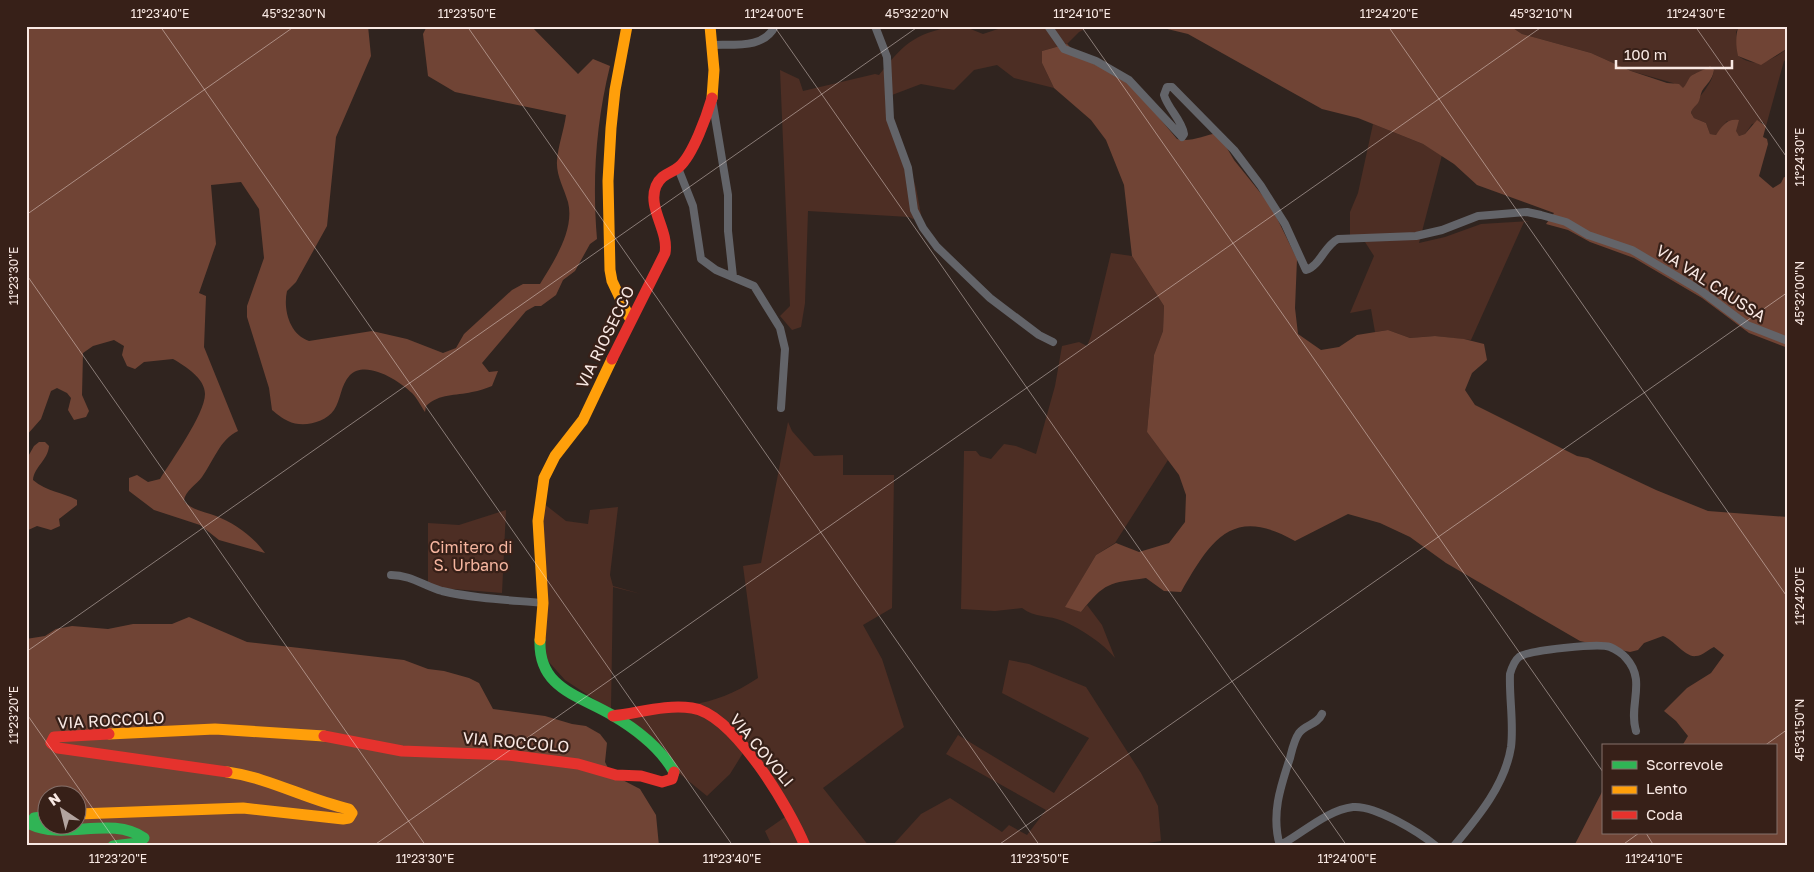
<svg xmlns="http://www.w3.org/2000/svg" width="1814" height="872" font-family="'Golos Text',sans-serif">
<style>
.green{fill:#4d2e24}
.forest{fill:#704435;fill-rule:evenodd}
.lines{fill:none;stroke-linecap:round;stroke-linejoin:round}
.street{stroke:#636469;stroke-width:8}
.fast{stroke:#30b455;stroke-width:11}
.slow{stroke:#ff9f0a;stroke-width:11}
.jam{stroke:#e5322d;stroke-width:11}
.ticks{fill:none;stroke:#f9e9e4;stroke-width:1;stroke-opacity:0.45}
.labels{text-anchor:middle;stroke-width:4.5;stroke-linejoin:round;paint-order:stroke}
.street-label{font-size:16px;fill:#f9e9e4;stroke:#372018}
.park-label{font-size:16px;fill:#f7b6a0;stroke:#372018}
.neatline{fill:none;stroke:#f9e9e4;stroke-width:2}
.ticks-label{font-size:12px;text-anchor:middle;fill:#f9e9e4}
</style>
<rect width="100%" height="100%" fill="#30241f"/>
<!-- green -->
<path class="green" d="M953 26H963L983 34 1007 26H1091L1079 32 1067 44 1042 51V63L1054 88 1014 78 997 65 974 70 954 90 921 84 892 95V122L907 157 916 188 921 215 913 219 909 217 808 211 805 303 801 327 792 330 780 316 790 306 780 70 799 79 803 91 875 74 879 75C904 44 912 35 953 26Z
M1510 26H1739L1736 32 1738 56C1757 69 1771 61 1788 48V59L1784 61 1766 126 1763 122 1752 124 1745 134 1739 136 1727 121 1716 135 1710 134 1706 123 1694 118 1691 113C1696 97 1712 87 1714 70L1694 74 1683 89 1673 83 1631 71 1591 53 1522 34Z
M1373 124 1423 144 1442 155 1419 243 1445 237 1481 224 1530 221 1524 222 1471 340 1435 336 1410 338 1388 330 1375 332 1371 309 1350 313 1374 256 1365 242H1354L1350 239V212L1358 193Z
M1111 253 1132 256 1164 306 1163 331 1154 355 1147 432 1168 460 1115 543 1096 555 1066 606 1081 612 1087 605 1102 625 1115 658C1103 643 1081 629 1063 621 1049 615 1035 618 1022 608L995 611 961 609 964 451H976L980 456 991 459 1004 444 1016 446 1036 454 1055 386 1062 346 1079 342 1087 346 1091 336Z
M788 422 792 431 814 456 843 455V475H894L892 608 863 625 882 659 904 727 823 788 869 846H772L765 831 788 815 743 753 730 774 707 796 632 735 609 709 565 680 548 661 545 652 543 503 566 521 588 524 590 510 618 507 610 575 613 586 641 594 613 587 611 709 622 710C677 706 710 710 758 678L743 566 761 563Z
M506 510 502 593 428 587V523L459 525Z
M1009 660 1029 664 1086 687 1141 773 1158 806 1161 841 1128 846H892L921 814 950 798 1002 832 1009 825 1027 835 1046 810 946 754 958 735 1054 793 1089 738 1002 693Z"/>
<!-- forest -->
<path class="forest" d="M26 26H368L371 56 336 137 327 226 296 282 287 291C283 309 289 334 309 341L372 331 407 339 443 353 456 348 464 334 512 290 523 284H540C554 261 575 230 568 202 564 188 556 175 557 161 558 146 564 130 566 115L455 92 428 76 423 34 427 26H531L578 74 593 59 610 66C596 123 592 180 597 239L590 244 575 271 563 280 556 295 541 306H535L526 311 482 363 489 372 498 371 492 386C486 388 479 391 472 392 455 396 440 393 426 406L425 412C421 406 417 398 412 393 400 381 366 359 350 375 340 386 341 400 334 410 325 423 302 428 288 421 283 419 277 414 272 410L269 388 247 317V306L264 258 259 209 241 182 211 185 216 244 199 293 206 296 204 347 238 431C220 439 213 462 202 477 197 484 184 492 184 501 191 510 205 512 216 516 234 523 253 536 265 553L219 540 200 525 154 510 129 491V478L137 475 148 482 160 479C171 461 205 414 205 394 205 378 185 366 173 359L144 362 135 369 127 366 122 355 124 346 114 340 93 346 83 353 82 395 89 411 86 417 74 420 68 410 71 398 67 393 57 388 51 391 41 419 26 436Z
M1155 26H1510L1522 34 1591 53 1631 71 1667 83 1679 84 1683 88C1686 85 1688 80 1690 77 1695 72 1704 71 1710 66L1714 70C1712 81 1707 83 1702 91 1700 95 1700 100 1698 103 1695 107 1692 108 1691 113L1694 118 1706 123 1710 134 1716 135C1722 126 1727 118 1739 120L1736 131 1739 136 1745 134 1757 120 1766 126 1763 137 1767 139 1768 144 1759 176 1773 188 1781 183 1784 177 1788 178V348L1749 333 1702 298 1634 258 1590 242 1568 230 1546 224 1554 213 1477 185 1454 164 1423 144 1358 118 1322 109 1188 34Z
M1739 26H1788V48L1761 65 1738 56C1736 47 1735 34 1739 26Z
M1067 44 1081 58 1113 73 1135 89 1177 139C1190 143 1204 135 1218 133L1234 160 1271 206 1297 259 1295 308 1298 334 1321 350 1339 347 1357 335 1388 330 1410 338 1435 336 1464 339 1484 344 1487 360 1472 373 1465 390 1475 405 1577 456 1588 458 1656 490 1708 511 1788 517V846H1574L1603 790V833H1775V746H1682L1688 736 1676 721 1664 711 1687 688 1711 673 1724 655 1714 647C1709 649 1702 656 1696 656 1686 658 1674 640 1663 636L1644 643 1638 650 1630 652 1580 641 1446 563 1410 537 1380 523 1348 514 1295 541C1232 505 1211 540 1181 592L1164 591 1146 578C1109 583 1105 582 1081 612L1065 607 1096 555 1116 543 1139 552 1169 543 1185 522 1186 495 1179 475 1147 432 1154 355 1163 331 1164 306 1132 256 1124 185 1106 140 1091 120 1054 88 1042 63V51Z
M39 442H45L49 446C48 460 34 467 33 480 47 492 62 492 77 500V505L59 519 60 526 51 530 37 526 26 531V460L34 446Z
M189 617 247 642 404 660 428 669 444 671 469 678 479 683 493 709 545 716 572 724 586 726 600 734 607 743 605 762 611 774 640 789 656 815 659 846H26V639L45 636 56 629 72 626 108 629 133 624H172ZM48 794H78V824H48Z"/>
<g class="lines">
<!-- street -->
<path class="street" d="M875 26 887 57 890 119 908 168 914 210 923 228 937 247 990 298 1039 335 1053 342
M1048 26 1064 49 1096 61 1129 80 1182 137 1184 134C1182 120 1168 109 1164 95L1167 87H1172L1234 150 1261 186 1285 224 1306 270C1320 266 1324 246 1338 239L1416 236 1442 230 1478 216 1527 212 1541 215 1566 222 1588 235 1632 250 1700 290 1747 325 1788 341
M712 45C734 44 764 49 775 26
M712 99 728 195V231L733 277
M678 168 693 206 701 259 716 270 754 286 780 328 785 349 781 408
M391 575C411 575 424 586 442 591 475 599 510 600 543 603
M1280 846C1271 815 1280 788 1290 758 1292 750 1294 740 1299 733 1306 724 1317 725 1322 714
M1284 846V843C1305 831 1328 810 1353 807 1375 805 1419 832 1436 846
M1454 846C1478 817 1505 785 1511 747 1514 723 1509 698 1510 674 1512 667 1514 661 1519 657 1529 650 1599 643 1610 647 1615 649 1623 654 1626 658 1647 681 1628 705 1636 731"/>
<!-- fast -->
<path class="fast" d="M540 640C538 688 578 695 612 715 636 729 660 747 674 772
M48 816 34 818 30 824C65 841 111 815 144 838L138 843 113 846"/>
<!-- slow -->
<path class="slow" d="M627 26 615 90 611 128 608 181 610 270 612 281 629 317
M710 26 714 70 712 98
M540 640 543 603 538 521 544 478 555 456 583 420 612 359
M109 734 215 729 324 736
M78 814 243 808 343 819 349 818 352 813 349 809C308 800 270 778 227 772"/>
<!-- jam -->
<path class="jam" d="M612 359 665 253C669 230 647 208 656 186 662 173 671 174 679 167 693 155 707 115 712 98
M613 716C639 713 666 704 692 708 734 714 790 809 805 846
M109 734 54 737 51 743 58 748 227 772
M324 736 402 751 508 755 578 764 616 775 641 776 662 782 672 779 674 772"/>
</g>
<!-- ticks -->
<path class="ticks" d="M160 26 733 846M467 26 1040 846M774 26 1347 846M1081 26 1603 772M1388 26 1788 598M1695 26 1788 159M26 215 295 26M26 274 426 846M26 652 919 26M26 713 119 846M1764 746 1788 729M1646 833 1654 846M373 846 1543 26M997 846 1788 292M1621 846 1639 833"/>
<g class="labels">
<!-- street labels -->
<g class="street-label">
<text transform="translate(1711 283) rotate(33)" y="6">VIA VAL CAUSSA</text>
<text transform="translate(605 337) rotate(-64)" y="6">VIA RIOSECCO</text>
<text transform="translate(111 720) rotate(-3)" y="6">VIA ROCCOLO</text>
<text transform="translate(516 742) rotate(5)" y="6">VIA ROCCOLO</text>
<text transform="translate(762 750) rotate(50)" y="6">VIA COVOLI</text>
</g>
<!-- park labels -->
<g class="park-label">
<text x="471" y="553">Cimitero di<tspan x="471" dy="18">S. Urbano</tspan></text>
</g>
</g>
<!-- border -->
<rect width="1814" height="872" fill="none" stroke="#372018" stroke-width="55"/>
<!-- legend -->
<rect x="1602" y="744" width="175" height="90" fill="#372018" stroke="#85706a"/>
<rect x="1612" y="761" width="25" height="8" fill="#30b455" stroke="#85706a"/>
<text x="1646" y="770" font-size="15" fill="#f9e9e4">Scorrevole</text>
<rect x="1612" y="786" width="25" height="8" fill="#ff9f0a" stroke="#85706a"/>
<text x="1646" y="794" font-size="15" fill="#f9e9e4">Lento</text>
<rect x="1612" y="811" width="25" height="8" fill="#e5322d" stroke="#85706a"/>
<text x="1646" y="820" font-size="15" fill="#f9e9e4">Coda</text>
<!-- north arrow -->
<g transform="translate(62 810) rotate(325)"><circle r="24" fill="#372018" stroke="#85706a"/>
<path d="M0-4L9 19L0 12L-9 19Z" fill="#b3a49f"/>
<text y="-8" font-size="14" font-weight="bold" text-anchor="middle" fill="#f9e9e4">N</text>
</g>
<!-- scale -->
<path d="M1616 60v8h116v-8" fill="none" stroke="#f9e9e4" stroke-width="2.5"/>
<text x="1624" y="60" font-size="15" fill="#f9e9e4" stroke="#372018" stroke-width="4" paint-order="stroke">100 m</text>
<rect x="28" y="28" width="1758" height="816" class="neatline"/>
<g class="ticks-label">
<text x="160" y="18">11°23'40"E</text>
<text x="294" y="18">45°32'30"N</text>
<text x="467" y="18">11°23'50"E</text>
<text x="774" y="18">11°24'00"E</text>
<text x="917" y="18">45°32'20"N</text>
<text x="1082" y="18">11°24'10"E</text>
<text x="1389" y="18">11°24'20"E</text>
<text x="1541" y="18">45°32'10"N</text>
<text x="1696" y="18">11°24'30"E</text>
<text transform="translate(1800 157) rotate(-90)" y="4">11°24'30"E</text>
<text transform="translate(14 276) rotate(-90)" y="4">11°23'30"E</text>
<text transform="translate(1800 293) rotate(-90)" y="4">45°32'00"N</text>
<text transform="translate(1800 596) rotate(-90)" y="4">11°24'20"E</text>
<text transform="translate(14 715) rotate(-90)" y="4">11°23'20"E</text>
<text transform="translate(1800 730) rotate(-90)" y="4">45°31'50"N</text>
<text x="118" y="863">11°23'20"E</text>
<text x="425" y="863">11°23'30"E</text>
<text x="732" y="863">11°23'40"E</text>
<text x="1040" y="863">11°23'50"E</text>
<text x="1347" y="863">11°24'00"E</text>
<text x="1654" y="863">11°24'10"E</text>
</g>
</svg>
